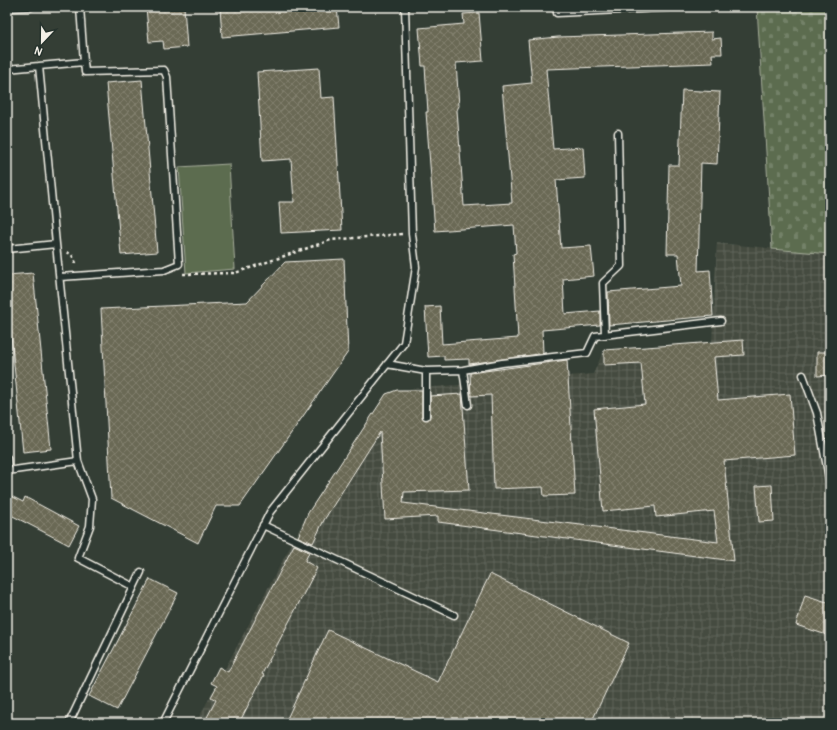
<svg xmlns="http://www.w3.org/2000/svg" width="837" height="730" font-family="Pangolin,sans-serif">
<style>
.industrial{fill:url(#industrial-grid)}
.grass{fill:#5b6c4f;stroke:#a8ae9c}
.cemetery{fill:url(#cemetery-stones);stroke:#a8ae9c}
.building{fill:url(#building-cross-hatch);stroke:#f4f1e8}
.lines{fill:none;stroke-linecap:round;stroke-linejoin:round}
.lane-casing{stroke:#f4f1e8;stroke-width:9}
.path{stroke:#f4f1e8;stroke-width:2.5;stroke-dasharray:3 3;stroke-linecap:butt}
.lane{stroke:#26332d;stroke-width:6}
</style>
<defs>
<pattern id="industrial-grid" width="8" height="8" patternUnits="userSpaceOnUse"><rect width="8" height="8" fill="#444b3f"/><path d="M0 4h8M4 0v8" fill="none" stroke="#60655b"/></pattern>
<pattern id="cemetery-stones" width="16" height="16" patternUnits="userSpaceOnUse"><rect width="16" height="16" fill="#5b6c4f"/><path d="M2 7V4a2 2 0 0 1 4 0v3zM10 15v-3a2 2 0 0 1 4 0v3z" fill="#738168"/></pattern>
<pattern id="building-cross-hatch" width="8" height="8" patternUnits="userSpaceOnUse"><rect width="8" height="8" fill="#6b6955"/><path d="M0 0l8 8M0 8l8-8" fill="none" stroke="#817f6d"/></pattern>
</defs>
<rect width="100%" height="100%" fill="#343e35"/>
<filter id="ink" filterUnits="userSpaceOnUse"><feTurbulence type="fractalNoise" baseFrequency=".025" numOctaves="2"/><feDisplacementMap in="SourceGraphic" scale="8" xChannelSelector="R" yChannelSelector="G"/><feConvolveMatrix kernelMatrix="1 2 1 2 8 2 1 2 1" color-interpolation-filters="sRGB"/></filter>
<g filter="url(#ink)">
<!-- industrial -->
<path class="industrial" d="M717 243 830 254V723H196L308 513 386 394 397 390 593 374 604 350 712 342Z"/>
<!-- grass -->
<path class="grass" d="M229 164 235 269 186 273 179 167Z"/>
<!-- cemetery -->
<path class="cemetery" d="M757 7H830V254L772 249Z"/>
<!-- building -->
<path class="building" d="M146 7H184L187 47 164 49 163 41 149 42Z
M220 7H337L339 27 222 37Z
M479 13 483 61 456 63 459 106 457 110 464 206 512 203 502 86 532 83 528 40 558 37 712 32V39L721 38 722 54H712L713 63 546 69 553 149 583 147 585 178 556 180 561 248 591 246 594 276 563 279 565 314 600 311V325L542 330 543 353H546L469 364V359L444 360V356L428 357 425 307 440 306 442 344 518 338 513 254 516 253 514 225 435 231 426 112H428L425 66H422L419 28 464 24 463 14Z
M319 68 321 98 334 97 342 230 281 233 279 202H294L291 159 262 161 257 72Z
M142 80 157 252 121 255 106 83Z
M682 90 720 92 717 164 701 163 698 271 710 270 713 316 609 325 608 292 681 286 678 254H667L669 165H679Z
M344 259 348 352 240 506H216L198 543 111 498 101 309 247 302 285 262Z
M33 273 51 449 23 452 7 297V275Z
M743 340 744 355 714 357 718 400 790 394 795 455 724 461 734 561 438 522V516L385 519 380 432 324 520 313 543 298 537 308 513 386 394 397 390H422V416L426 420 430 416V396L462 394 469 490 404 492 403 503 718 542 714 511 656 517 655 506 603 511 594 409 645 404 641 363 604 365V350Z
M817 352H830V375L817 376Z
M567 360 575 495 544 496 543 487 494 489 491 395 471 396 470 373Z
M772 485 774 521 759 522 756 486Z
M7 494 23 502 25 497 79 526 69 545 7 513Z
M294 545 309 552 305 561 317 568 262 674 264 675 239 723H204L216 700 211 697 217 686 211 683 219 667 228 672Z
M490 574 629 643 591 723H285L328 630 438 682Z
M150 579 178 593 117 710 89 696Z
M805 595 830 603V636L796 625Z"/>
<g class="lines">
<defs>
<path id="lane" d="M556 7 557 13 682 7
M7 8 31 7
M7 69 39 66
M7 249 56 244 39 66 84 62 80 7
M60 277 164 270 179 264 167 77 164 70 85 72 84 62
M605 335 603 283 621 266 618 133
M387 364 426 371 463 370 502 363 587 353 595 336 721 321
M463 370 468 405
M803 375 817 413 830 484
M426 416V371
M7 458 8 470
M78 461 92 499 90 526 78 558 134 587
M7 471 78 461 56 244
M263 525 454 615
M69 723 141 572
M163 723 270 512 404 343 416 267 412 234 405 7"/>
</defs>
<!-- lane casing -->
<use href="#lane" class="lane-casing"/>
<!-- path -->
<path class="path" d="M67 252 72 255 77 265
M183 274 235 273 331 240 402 234"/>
<!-- lane -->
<use href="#lane" class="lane"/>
</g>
</g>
<!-- margin -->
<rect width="837" height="730" fill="none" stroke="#26332d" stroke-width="24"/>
<rect x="12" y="12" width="813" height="706" fill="none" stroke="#f4f1e8" stroke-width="1.5" filter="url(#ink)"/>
<!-- north arrow -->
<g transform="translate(42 42) rotate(202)" stroke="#26332d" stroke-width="3" paint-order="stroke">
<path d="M0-3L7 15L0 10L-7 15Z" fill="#f4f1e8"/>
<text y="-6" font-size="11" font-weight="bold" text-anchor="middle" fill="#f4f1e8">N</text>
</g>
</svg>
